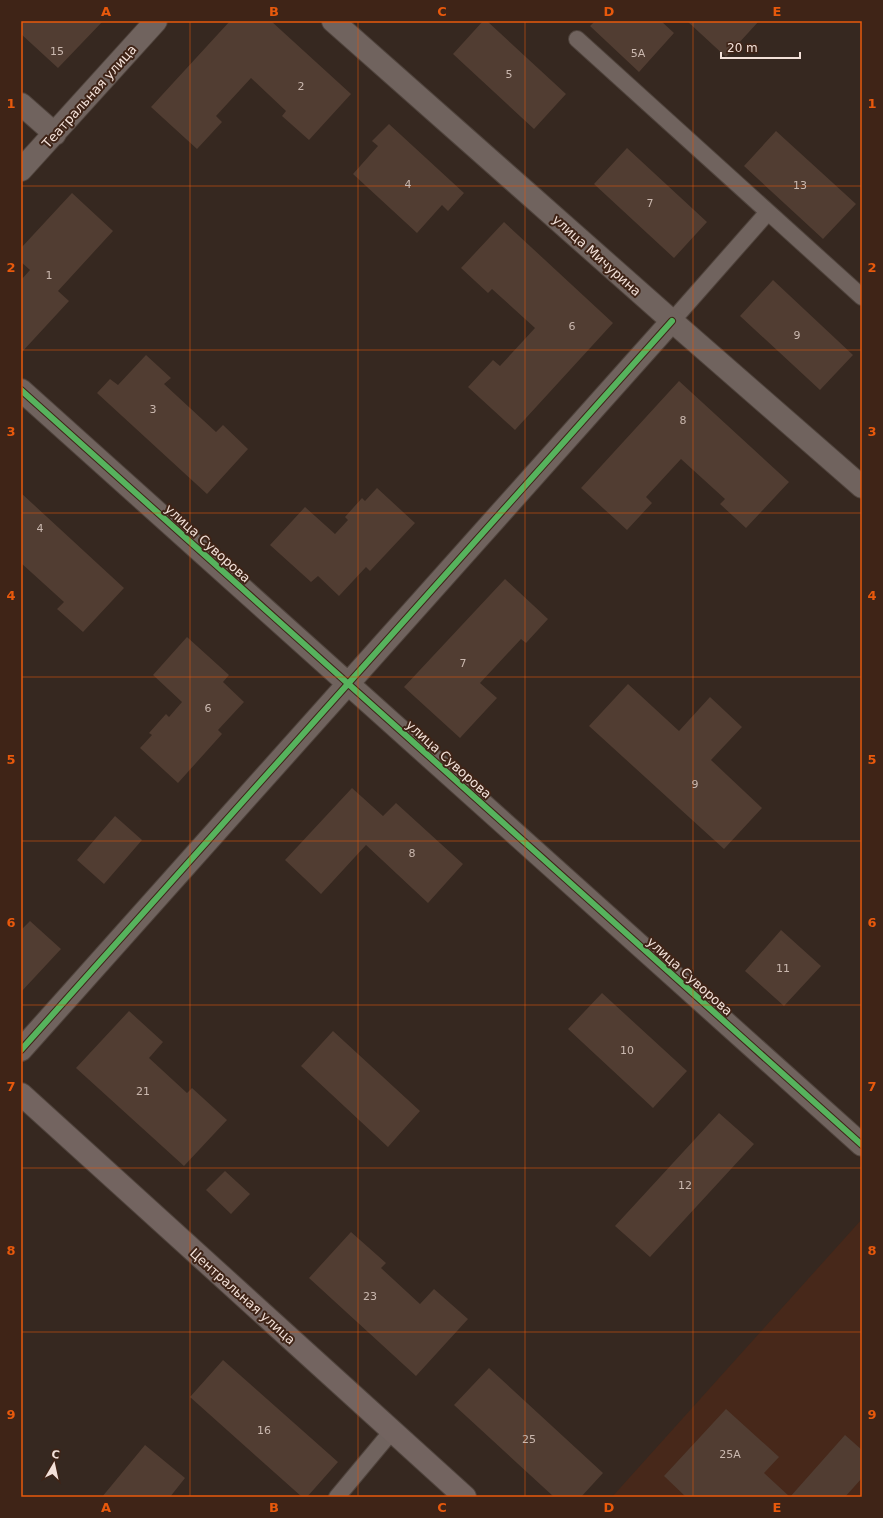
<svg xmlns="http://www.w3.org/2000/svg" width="883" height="1518" font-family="'DejaVu Sans',sans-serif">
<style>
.built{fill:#47281a}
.building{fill:#513d32}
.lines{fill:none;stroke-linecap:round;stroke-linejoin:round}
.service-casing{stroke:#4f433c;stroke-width:18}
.minor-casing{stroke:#4f433c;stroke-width:24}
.secondary-casing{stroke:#4f433c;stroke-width:24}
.service{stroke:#70635e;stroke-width:16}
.minor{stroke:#70635e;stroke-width:22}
.secondary{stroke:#736460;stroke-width:22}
.cycleway-casing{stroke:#3f2417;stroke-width:8}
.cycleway{stroke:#56b35d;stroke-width:6}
.grid{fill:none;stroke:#e8590c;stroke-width:1;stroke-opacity:0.55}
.labels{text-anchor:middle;stroke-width:4;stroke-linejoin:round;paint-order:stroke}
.number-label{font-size:11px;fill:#cab8af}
.street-label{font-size:13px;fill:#f3e1d9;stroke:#3f2417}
.neatline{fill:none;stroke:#e8590c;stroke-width:1.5}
.grid-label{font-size:13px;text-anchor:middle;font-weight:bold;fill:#e8590c}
</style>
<rect width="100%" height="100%" fill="#362820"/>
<!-- built -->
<path class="built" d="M862 1219V1497H612Z"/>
<!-- building -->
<path class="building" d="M21 21H103L58 68 21 34Z
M230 21H271L351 94 309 140 282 116 286 111 251 78 216 116 222 122 197 149 151 107Z
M483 21H487L566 94 534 129 453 54Z
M595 21H661L674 33 639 72 590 26Z
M687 21H759L726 57Z
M389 124 464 193 448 211 442 205 417 233 353 174 378 146 372 141Z
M776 131 856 204 823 239 744 166Z
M627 148 707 222 674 258 594 184Z
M72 193 113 231 58 291 69 301 21 353V280L30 270 21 262V248Z
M504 222 613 323 515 430 468 387 493 360 500 366 535 328 492 289 488 293 461 268Z
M773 280 853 355 820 390 740 316Z
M146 355 171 378 164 384 216 432 223 425 248 449 207 494 97 393 110 379 118 385Z
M679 381 789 482 746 528 720 504 725 499 681 459 646 497 652 503 627 530 581 488Z
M377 488 415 523 370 571 366 567 339 596 318 576 311 582 270 545 305 507 335 534 348 520 345 517 362 498 365 501Z
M21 493 124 588 83 632 57 609 64 602 21 563Z
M505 579 548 619 526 643 521 639 480 683 497 698 460 738 404 687Z
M187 637 229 675 223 682 244 702 218 730 222 734 178 783 140 748 152 735 149 733 166 714 169 717 182 702 153 675Z
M628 684 679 731 710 697 742 727 711 760 762 808 724 849 589 726Z
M352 788 383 816 396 803 463 864 428 903 366 845 321 894 285 860Z
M115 816 142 840 104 884 77 860Z
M30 921 61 949 21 992V930Z
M781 930 821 966 784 1006 745 971Z
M602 993 687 1071 653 1108 568 1029Z
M129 1011 163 1042 149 1058 187 1093 192 1088 227 1120 184 1166 76 1068Z
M333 1031 420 1111 388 1147 301 1066Z
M719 1113 754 1144 650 1257 615 1226Z
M225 1171 250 1194 231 1214 206 1190Z
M351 1232 386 1263 381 1268 420 1304 434 1289 468 1319 416 1376 309 1278Z
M223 1360 338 1462 307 1497H302L190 1397Z
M489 1368 603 1473 581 1497H554L454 1405Z
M726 1409 779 1457 764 1473 790 1497 845 1435 862 1450V1478L845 1497H686L664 1476Z
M145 1445 185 1478 170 1497H102Z"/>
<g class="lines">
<defs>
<path id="service" d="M577 39 862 297
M672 321 768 212
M337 1497 392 1431"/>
<path id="minor" d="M333 21 672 321 862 487
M21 104 55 134
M21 170 156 21
M21 390 862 1145
M21 1050 672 321"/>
<path id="secondary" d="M21 1094 465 1497"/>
</defs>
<!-- service casing -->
<use href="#service" class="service-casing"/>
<!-- minor casing -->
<use href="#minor" class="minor-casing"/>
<!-- secondary casing -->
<use href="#secondary" class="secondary-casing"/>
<!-- service -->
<use href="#service" class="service"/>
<!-- minor -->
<use href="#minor" class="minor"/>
<!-- secondary -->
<use href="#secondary" class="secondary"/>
<defs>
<path id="cycleway" d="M21 390 862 1145
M21 1050 672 321"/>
</defs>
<!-- cycleway casing -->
<use href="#cycleway" class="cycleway-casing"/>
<!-- cycleway -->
<use href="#cycleway" class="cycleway"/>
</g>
<!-- grid -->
<path class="grid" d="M190 21V1497M358 21V1497M525 21V1497M693 21V1497M21 186H862M21 350H862M21 513H862M21 677H862M21 841H862M21 1005H862M21 1168H862M21 1332H862"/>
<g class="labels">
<!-- number labels -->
<g class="number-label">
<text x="57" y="55">15</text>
<text x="638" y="57">5А</text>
<text x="509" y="78">5</text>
<text x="301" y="90">2</text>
<text x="408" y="188">4</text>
<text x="800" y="189">13</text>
<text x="650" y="207">7</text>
<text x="49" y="279">1</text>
<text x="572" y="330">6</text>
<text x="797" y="339">9</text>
<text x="153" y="413">3</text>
<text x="683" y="424">8</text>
<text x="40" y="532">4</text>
<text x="463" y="667">7</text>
<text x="208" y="712">6</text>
<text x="695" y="788">9</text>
<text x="412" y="857">8</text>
<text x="783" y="972">11</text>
<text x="627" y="1054">10</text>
<text x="143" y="1095">21</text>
<text x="685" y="1189">12</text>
<text x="370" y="1300">23</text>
<text x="264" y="1434">16</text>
<text x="529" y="1443">25</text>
<text x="730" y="1458">25А</text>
</g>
<!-- street labels -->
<g class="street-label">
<text transform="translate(89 96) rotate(-48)" y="5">Театральная улица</text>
<text transform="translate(597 255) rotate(42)" y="5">улица Мичурина</text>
<text transform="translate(208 543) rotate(42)" y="5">улица Суворова</text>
<text transform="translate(449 759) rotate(42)" y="5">улица Суворова</text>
<text transform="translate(690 976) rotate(42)" y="5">улица Суворова</text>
<text transform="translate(243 1296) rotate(42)" y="5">Центральная улица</text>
</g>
</g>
<!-- border -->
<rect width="883" height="1518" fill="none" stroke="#3f2417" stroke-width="44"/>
<!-- north arrow -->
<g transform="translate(54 1464) rotate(9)" stroke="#3f2417" stroke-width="3" paint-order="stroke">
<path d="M0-3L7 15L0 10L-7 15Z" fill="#f3e1d9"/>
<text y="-6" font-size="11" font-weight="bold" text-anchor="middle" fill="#f3e1d9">С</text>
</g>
<!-- scale -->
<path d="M721 52v6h79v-6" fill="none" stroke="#f3e1d9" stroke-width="2"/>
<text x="727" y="52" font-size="12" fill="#f3e1d9" stroke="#3f2417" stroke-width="3" paint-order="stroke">20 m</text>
<rect x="22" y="22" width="839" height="1474" class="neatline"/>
<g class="grid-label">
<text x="106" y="16">A</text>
<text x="274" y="16">B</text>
<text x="442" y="16">C</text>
<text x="609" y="16">D</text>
<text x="777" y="16">E</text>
<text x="11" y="108">1</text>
<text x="872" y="108">1</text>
<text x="11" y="272">2</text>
<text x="872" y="272">2</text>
<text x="11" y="436">3</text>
<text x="872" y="436">3</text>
<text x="11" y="600">4</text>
<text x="872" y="600">4</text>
<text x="11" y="764">5</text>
<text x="872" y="764">5</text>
<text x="11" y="927">6</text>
<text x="872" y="927">6</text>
<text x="11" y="1091">7</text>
<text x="872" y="1091">7</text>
<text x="11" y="1255">8</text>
<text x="872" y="1255">8</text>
<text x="11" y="1419">9</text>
<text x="872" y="1419">9</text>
<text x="106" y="1512">A</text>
<text x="274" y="1512">B</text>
<text x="442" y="1512">C</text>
<text x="609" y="1512">D</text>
<text x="777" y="1512">E</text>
</g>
</svg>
